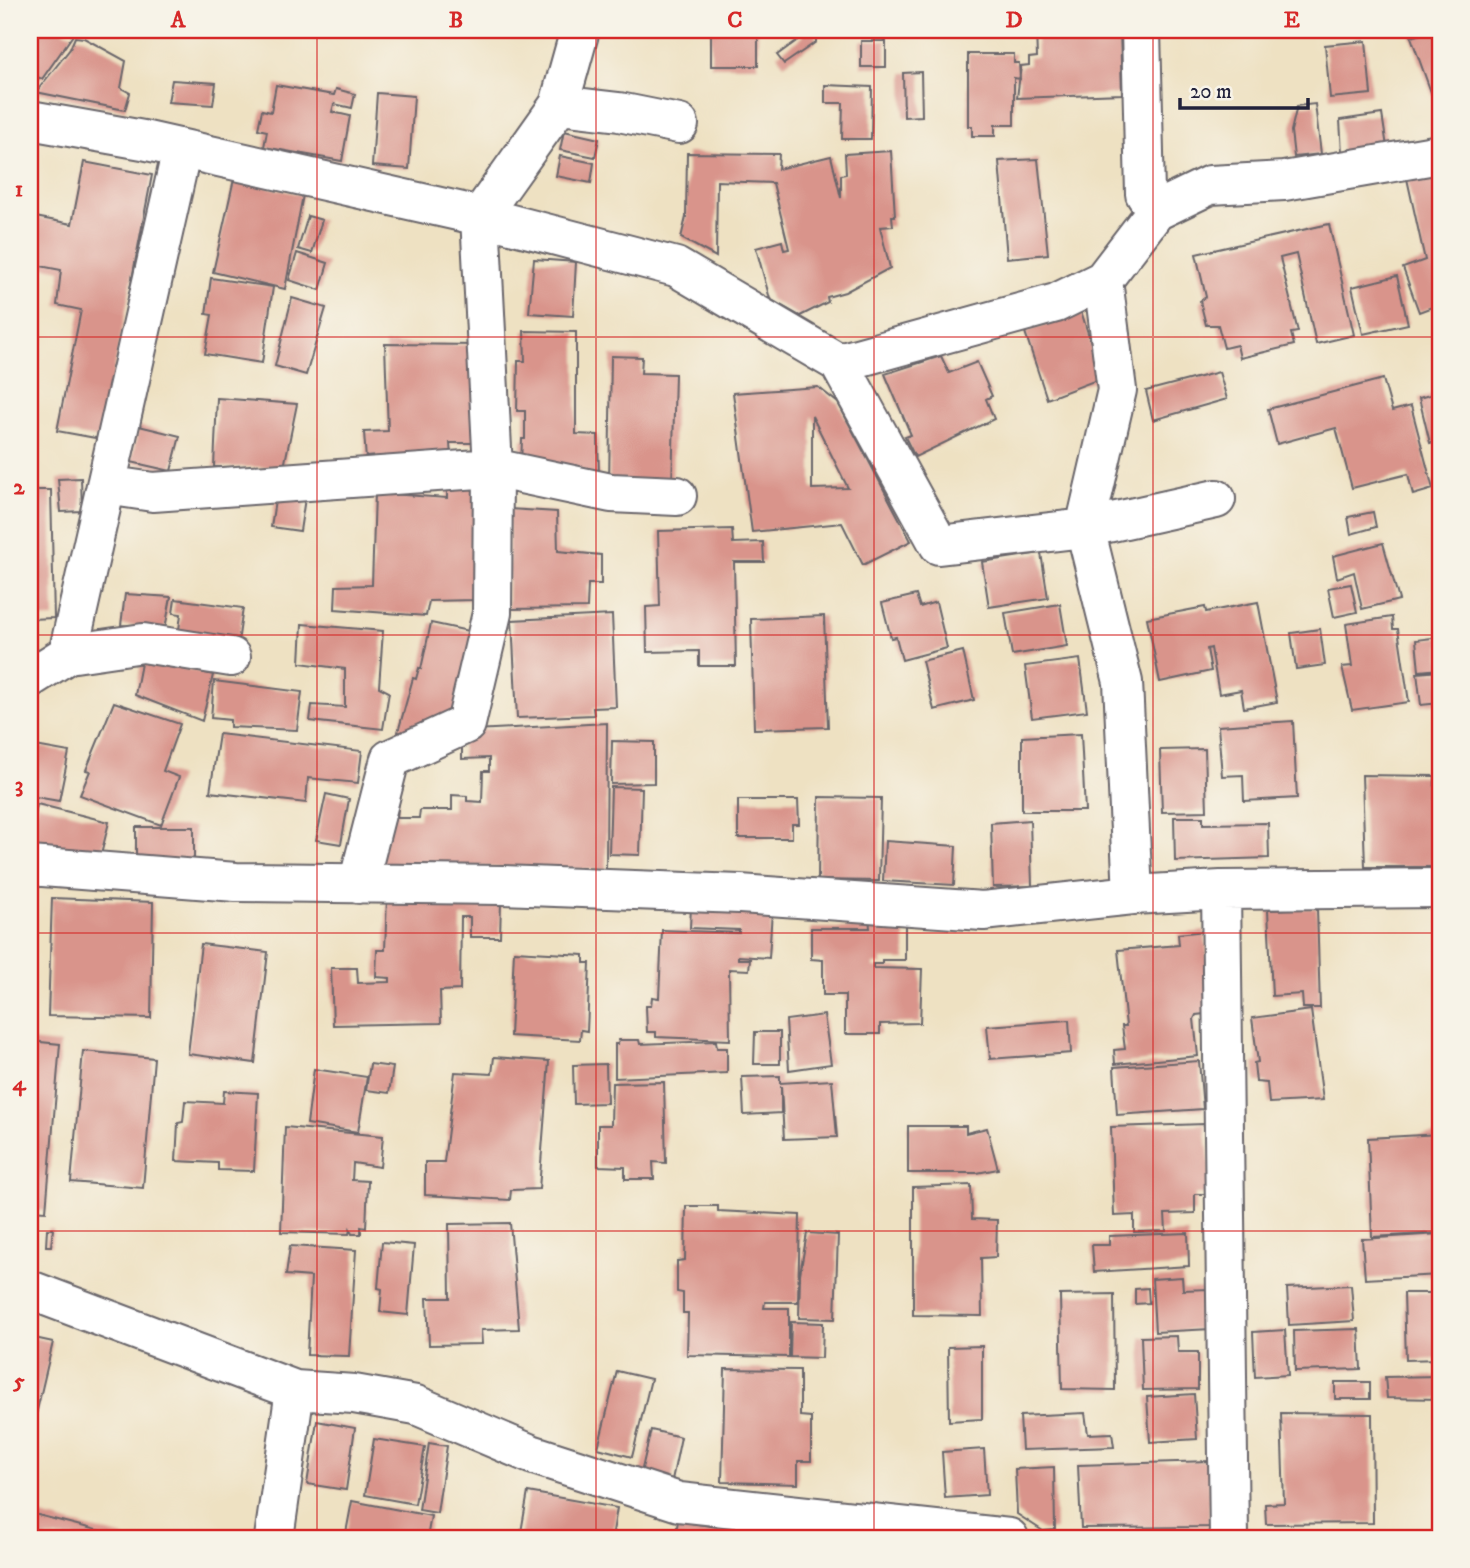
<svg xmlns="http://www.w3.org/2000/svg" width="1470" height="1568" font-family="'IM FELL DW Pica',serif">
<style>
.building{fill:#d9948b;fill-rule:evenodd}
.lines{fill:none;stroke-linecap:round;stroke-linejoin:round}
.minor-casing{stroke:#69656a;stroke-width:42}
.minor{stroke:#fff;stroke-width:38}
.grid{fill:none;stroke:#d62828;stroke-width:2;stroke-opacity:0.55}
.neatline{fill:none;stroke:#d62828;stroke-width:2.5}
.grid-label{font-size:23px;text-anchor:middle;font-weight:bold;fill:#d62828}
</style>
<rect width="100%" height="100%" fill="#f7f3e8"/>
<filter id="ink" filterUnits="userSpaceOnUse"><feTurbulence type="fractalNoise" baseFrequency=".0143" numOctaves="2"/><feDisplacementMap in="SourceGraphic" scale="14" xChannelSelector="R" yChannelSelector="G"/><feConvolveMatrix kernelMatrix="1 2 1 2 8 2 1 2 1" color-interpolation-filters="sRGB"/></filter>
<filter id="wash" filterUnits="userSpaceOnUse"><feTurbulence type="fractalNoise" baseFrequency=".00686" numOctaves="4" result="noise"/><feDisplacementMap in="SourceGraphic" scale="28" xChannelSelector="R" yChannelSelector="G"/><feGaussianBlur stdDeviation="1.57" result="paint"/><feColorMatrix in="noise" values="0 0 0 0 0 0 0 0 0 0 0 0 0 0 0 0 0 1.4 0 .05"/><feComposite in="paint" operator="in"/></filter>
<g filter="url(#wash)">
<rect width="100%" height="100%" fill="#eee1c2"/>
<g id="blocks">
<!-- building -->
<path class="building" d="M30 30H61L73 35 42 79 30 74Z
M711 30H758V66H711Z
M802 30H816V42L784 64 777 55 802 37Z
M1036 30H1120L1122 94 1017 98 1021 66 1029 65V58L1037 57Z
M1294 30H1331V32L1294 34Z
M1435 30H1440V117L1411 37Z
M75 37 84 38 126 61 121 88 130 93 125 110 36 92 70 49Z
M861 41H886V67H861Z
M1366 41 1371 94 1330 98 1325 45Z
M968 54H1014V63H1019L1020 79 1014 78V125H995V136H972V126H968Z
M921 72 922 116 904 117 903 73Z
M172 80 216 83 213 105 168 102Z
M276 85 334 95 336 89 355 94 352 108 334 104 332 112 350 116 342 161 264 147 267 131 258 129 262 110 271 112Z
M825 85 872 87 871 139H842L843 103H825Z
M377 93 414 96 409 169 372 166Z
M1315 104 1321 154 1294 157 1291 131 1297 106Z
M1382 114 1387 147 1342 153 1340 120Z
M564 131 599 139 595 157 560 150Z
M891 151 895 216H892L893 226 880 227 890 268 845 292 827 297 828 302 800 316 770 299 756 248 782 241 784 250 789 249 773 183 717 181 716 257 681 238 686 217 687 153 779 154 778 169 831 156 841 198V175L846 174 845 154Z
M560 156 594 163 591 183 556 176Z
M1038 159 1048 254 1007 258 999 161Z
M84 162 152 175 101 439 57 431 81 310 57 305 61 270 30 264V216L72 224Z
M1440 168V304L1419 312 1403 268 1425 260 1406 174Z
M234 179 303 195 285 289 213 272Z
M308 216 322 220 312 253 298 249Z
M1329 224 1354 335 1316 344 1296 254 1280 258 1298 332 1291 333 1294 345 1240 358 1237 345 1224 348 1218 325H1206L1200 301 1206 297 1196 254Z
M297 253 328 263 320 290 289 280Z
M534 259 576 262 573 316 529 313Z
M1397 276 1408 324 1363 334 1352 287Z
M211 278 273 287 262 363 205 354 212 315 206 314Z
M292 298 326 308 306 375 275 366Z
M1081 311 1102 378 1047 399 1025 332Z
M36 317 37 344H30V318Z
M524 331 576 332V434L598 435 599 478 521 465 522 439H525V411H517L518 361H525Z
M385 344 478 345 480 443H450L451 458 366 460 364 432 388 431Z
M611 356 642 357 641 373 675 374 672 488 609 486Z
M941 356 949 373 977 362 992 396 986 399 994 419 915 457 905 437 911 435 885 374Z
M1219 372 1227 399 1153 420 1146 391Z
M1383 379 1392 411 1411 406 1433 489 1413 495 1408 474 1352 488 1336 428 1277 444 1268 409Z
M818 387 838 403 911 541 863 565 842 523 752 532 733 393ZM812 416 848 488 812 489Z
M30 392 35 468 30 469Z
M1433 394 1440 441 1430 443 1419 398Z
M217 398 297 404 284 467H214Z
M139 426 180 436 171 471 131 462Z
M81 478 82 511 61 512 58 479Z
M447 487H480L475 600 429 601 426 616 335 609 336 586 372 585 375 493 447 498Z
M30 490H51L54 618 30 619Z
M276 494 305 498 300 531 271 527Z
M509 509 557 512 558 551 601 555V584H588L587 608 508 609Z
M1373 512 1376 527 1351 534 1348 517Z
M732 529 733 543 763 542 764 562H734L736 666H699V651L647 652 646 607 660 606 658 531Z
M1383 543 1399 600 1362 609 1354 572 1337 578 1333 556Z
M1041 553 1048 598 989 607 982 562Z
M1351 584 1357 612 1334 617 1328 588Z
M125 594 171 597 165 629 121 625Z
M916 595 920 607 936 602 947 648 902 660 896 637 891 638 882 603Z
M175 599 243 608 237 650 179 630 181 614 173 613Z
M1258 602 1277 702 1244 708 1241 690 1219 694 1211 648 1207 649 1211 671 1160 682 1147 618 1205 607 1206 612Z
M1060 604 1067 646 1012 655 1005 613Z
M612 615 616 707 593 708 594 715 517 718 512 620Z
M824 616 828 727 754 729 751 619Z
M1392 617 1393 629H1398L1409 702 1352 710 1342 667 1352 666 1346 624Z
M431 623 473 632 455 719 421 735 398 732 413 678 416 679 419 668 421 669Z
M302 624 383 631 379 687 389 692 383 729 310 721 312 705 345 707V669L300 663Z
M1320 629 1325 665 1296 669 1291 633Z
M1440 637V669L1419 671 1416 640Z
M963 651 974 700 934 710 922 661Z
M142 658 213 675 202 721 135 695Z
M1080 659 1087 711 1032 718 1025 666Z
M1440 671V703L1421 705 1417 673Z
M214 681 302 692 297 730 230 727V720L211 718Z
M114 702 180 724 163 771 179 777 161 825 80 795 90 771 86 770Z
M1293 721 1297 798 1244 801 1243 775 1222 776 1218 726Z
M607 723 606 870 377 865 399 800 397 818H419L420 810H452V795L467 796V801L482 802 483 771H489V758L462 759V739L474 730Z
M219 734 362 751 358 783 308 778 306 803 210 792Z
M1081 734 1085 811H1022V737Z
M612 741 654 742V783L611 784Z
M30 745 69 752 59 801 30 796Z
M1205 749 1207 811 1162 812 1160 750Z
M1362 775 1435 776 1434 821H1440V864L1436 867H1365Z
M611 787 642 788 640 855 609 854Z
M326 794 349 799 341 844 316 840Z
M819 797 881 798 879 881 818 880Z
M738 800H798L799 824H792V838H738Z
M37 804 109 822 100 859 79 858 30 847Z
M1174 817H1203V824L1268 823 1269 858 1175 861Z
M1030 820 1032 886 993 887 991 823Z
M136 827H194V863L136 864Z
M885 841 956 846 954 885 883 881Z
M52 898 153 902 151 1018 48 1016Z
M387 898 501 902 500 937H470V917H461L460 990 440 991 441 1023 333 1025 331 968H357L358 983 390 982V978L376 977 377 950H385Z
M691 907 772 910 769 958 738 956V959H750L749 970 729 969 730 1040 656 1037V1032H647L646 1006H651L652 997 659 998 662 930 739 933V930L690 928Z
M1317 908 1320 1008H1303L1302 994 1272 996 1268 910Z
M869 917H905V960H882V964H873V968L922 969 920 1023 880 1024V1034H845V995H823V960L811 959V928H870Z
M1205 931 1213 1013 1196 1015 1194 1019 1198 1056 1115 1064 1114 1050 1125 1049 1122 1026H1126L1118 950 1179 945 1178 934Z
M201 944 268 952 255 1063 188 1054Z
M514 951 584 955V963H590L587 1031 581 1030 580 1040 510 1036Z
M1311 1010 1323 1100 1269 1103 1267 1083 1256 1082 1254 1063 1258 1062 1252 1018Z
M824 1015 831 1064 789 1070 786 1020Z
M1069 1020 1071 1053 990 1059 987 1026Z
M755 1032H780V1064H754Z
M619 1040H639L640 1044 716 1041 717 1048H727V1073L615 1078V1044H618Z
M30 1041 60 1044 46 1211 30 1210Z
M83 1051 154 1058 143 1188 71 1182Z
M494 1057 549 1061 539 1189 511 1190 510 1200 425 1195V1162H444L455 1072 492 1074Z
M1199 1061 1203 1109 1117 1115 1114 1067Z
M370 1064 393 1067 389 1093 366 1090Z
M606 1064 607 1103 574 1104 573 1065Z
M314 1069 367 1077 358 1132 307 1124Z
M780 1076V1083L832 1080 837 1137 784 1139 781 1086V1113L744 1115 742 1077Z
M664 1082 666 1163 653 1162 654 1179H625V1167L598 1166V1125H611L612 1083Z
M224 1091 258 1093 254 1171 218 1170V1163L176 1161 178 1123 183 1122 185 1101 223 1103Z
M1205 1124 1213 1194H1195V1213L1165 1214 1166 1231 1134 1232V1215L1114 1216 1111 1127Z
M908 1126H966V1133L987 1128 998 1169 977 1173H908Z
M285 1127 383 1136 380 1167 353 1163 352 1180 368 1181 366 1228 361 1227V1234H352L350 1229 349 1234 281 1232Z
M1440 1134V1233L1372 1237 1368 1138Z
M971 1185 972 1219 997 1220 996 1257 981 1258 982 1316 913 1315V1187Z
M686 1206H718V1211L800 1215 798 1302H765L764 1308H789V1357L687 1355 688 1313H683V1293L677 1292V1261L685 1260Z
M510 1223 519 1329 481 1330 482 1344 429 1345 427 1298H450L449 1224Z
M47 1229H53L51 1246H46Z
M807 1233 838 1235 835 1319 799 1318 800 1274Z
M1188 1233 1189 1266 1094 1272 1092 1245H1109V1236Z
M1440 1234V1275L1365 1279 1362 1239Z
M382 1242 414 1245 408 1315 380 1312 382 1289 378 1288Z
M290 1246 356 1250 349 1356 307 1355 311 1277 286 1275Z
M1182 1277 1183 1290 1209 1289 1211 1329 1155 1332 1152 1279Z
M1351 1285 1354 1321 1289 1325 1287 1288Z
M1148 1288 1149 1303 1135 1304V1289Z
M1404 1293H1440V1359L1406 1360Z
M1114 1294 1115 1390 1062 1389 1060 1295Z
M791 1322 823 1323 822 1358 790 1357Z
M1359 1329 1361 1369 1295 1371 1294 1331Z
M1285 1330 1288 1375 1255 1377 1253 1332Z
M1177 1336 1178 1352H1198V1389L1143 1390 1141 1337Z
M30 1337 53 1342 31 1436H30Z
M982 1346V1419L949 1421 948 1347Z
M725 1369 800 1370V1416L811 1417V1461H798V1484L722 1482Z
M617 1371 651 1379 632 1457 598 1448Z
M1440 1376V1399L1387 1398 1385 1377Z
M1335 1382H1370V1399H1335Z
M1194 1394 1197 1439 1150 1442 1147 1397Z
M1085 1413 1088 1434 1112 1433 1114 1447 1022 1450 1020 1416Z
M1281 1413 1372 1414 1373 1523 1266 1524 1265 1504 1284 1503Z
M317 1421 355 1428 346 1490 307 1484Z
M651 1430 681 1437 672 1480 641 1473Z
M374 1439 425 1447 415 1504 365 1495Z
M429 1443 447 1446 437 1513 419 1510Z
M984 1449 987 1495 945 1498 942 1452Z
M1210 1461 1209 1527 1081 1528 1078 1465Z
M1054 1467 1055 1530 1043 1531 1017 1514 1015 1469Z
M528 1492 617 1508 612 1538H520Z
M352 1501 431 1516 427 1538H345Z
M30 1513 124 1537V1538H30Z
M678 1521 781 1537V1538H675Z"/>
</g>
</g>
<g filter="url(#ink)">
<use href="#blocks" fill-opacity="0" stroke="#69656a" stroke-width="2"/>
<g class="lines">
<defs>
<path id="minor" d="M1141 30 1145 194 1156 211
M559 105 580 30
M30 120 143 140 480 216 676 267 839 363 1056 303 1103 280 1156 211 1210 185 1284 181 1440 154
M1103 280 1117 390 1085 528 1123 682 1133 895
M839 363 939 545 1085 528 1216 499
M106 485 153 492 493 468 611 493 677 496
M68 654 182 149
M30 678 68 654 143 643 231 657
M30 866 236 882 502 885 740 894 983 911 1133 895 1221 890 1440 888
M358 884 390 759 466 724 492 613 493 468 480 216 559 105 619 112 679 124
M1221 890 1229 1538
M30 1290 295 1390 354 1394 416 1405 531 1454 679 1502 1009 1538
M274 1538 295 1390"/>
</defs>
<!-- minor casing -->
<use href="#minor" class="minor-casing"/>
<!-- minor -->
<use href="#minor" class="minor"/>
</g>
</g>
<!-- grid -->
<path class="grid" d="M317 30V1538M596 30V1538M874 30V1538M1153 30V1538M30 337H1440M30 635H1440M30 933H1440M30 1231H1440"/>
<!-- margin -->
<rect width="1470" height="1568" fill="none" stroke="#f7f3e8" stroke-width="77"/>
<!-- scale -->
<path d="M1180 98v10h128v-10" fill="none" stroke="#22223b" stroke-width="3.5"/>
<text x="1190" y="98" font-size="21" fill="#22223b" stroke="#f7f3e8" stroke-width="5" paint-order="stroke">20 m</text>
<rect x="38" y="38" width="1394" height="1492" class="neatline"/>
<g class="grid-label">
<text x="178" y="27">A</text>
<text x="456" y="27">B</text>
<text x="735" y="27">C</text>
<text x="1014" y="27">D</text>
<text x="1292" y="27">E</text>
<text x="19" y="196">1</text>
<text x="19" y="494">2</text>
<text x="19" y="792">3</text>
<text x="19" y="1090">4</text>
<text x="19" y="1388">5</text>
</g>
</svg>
